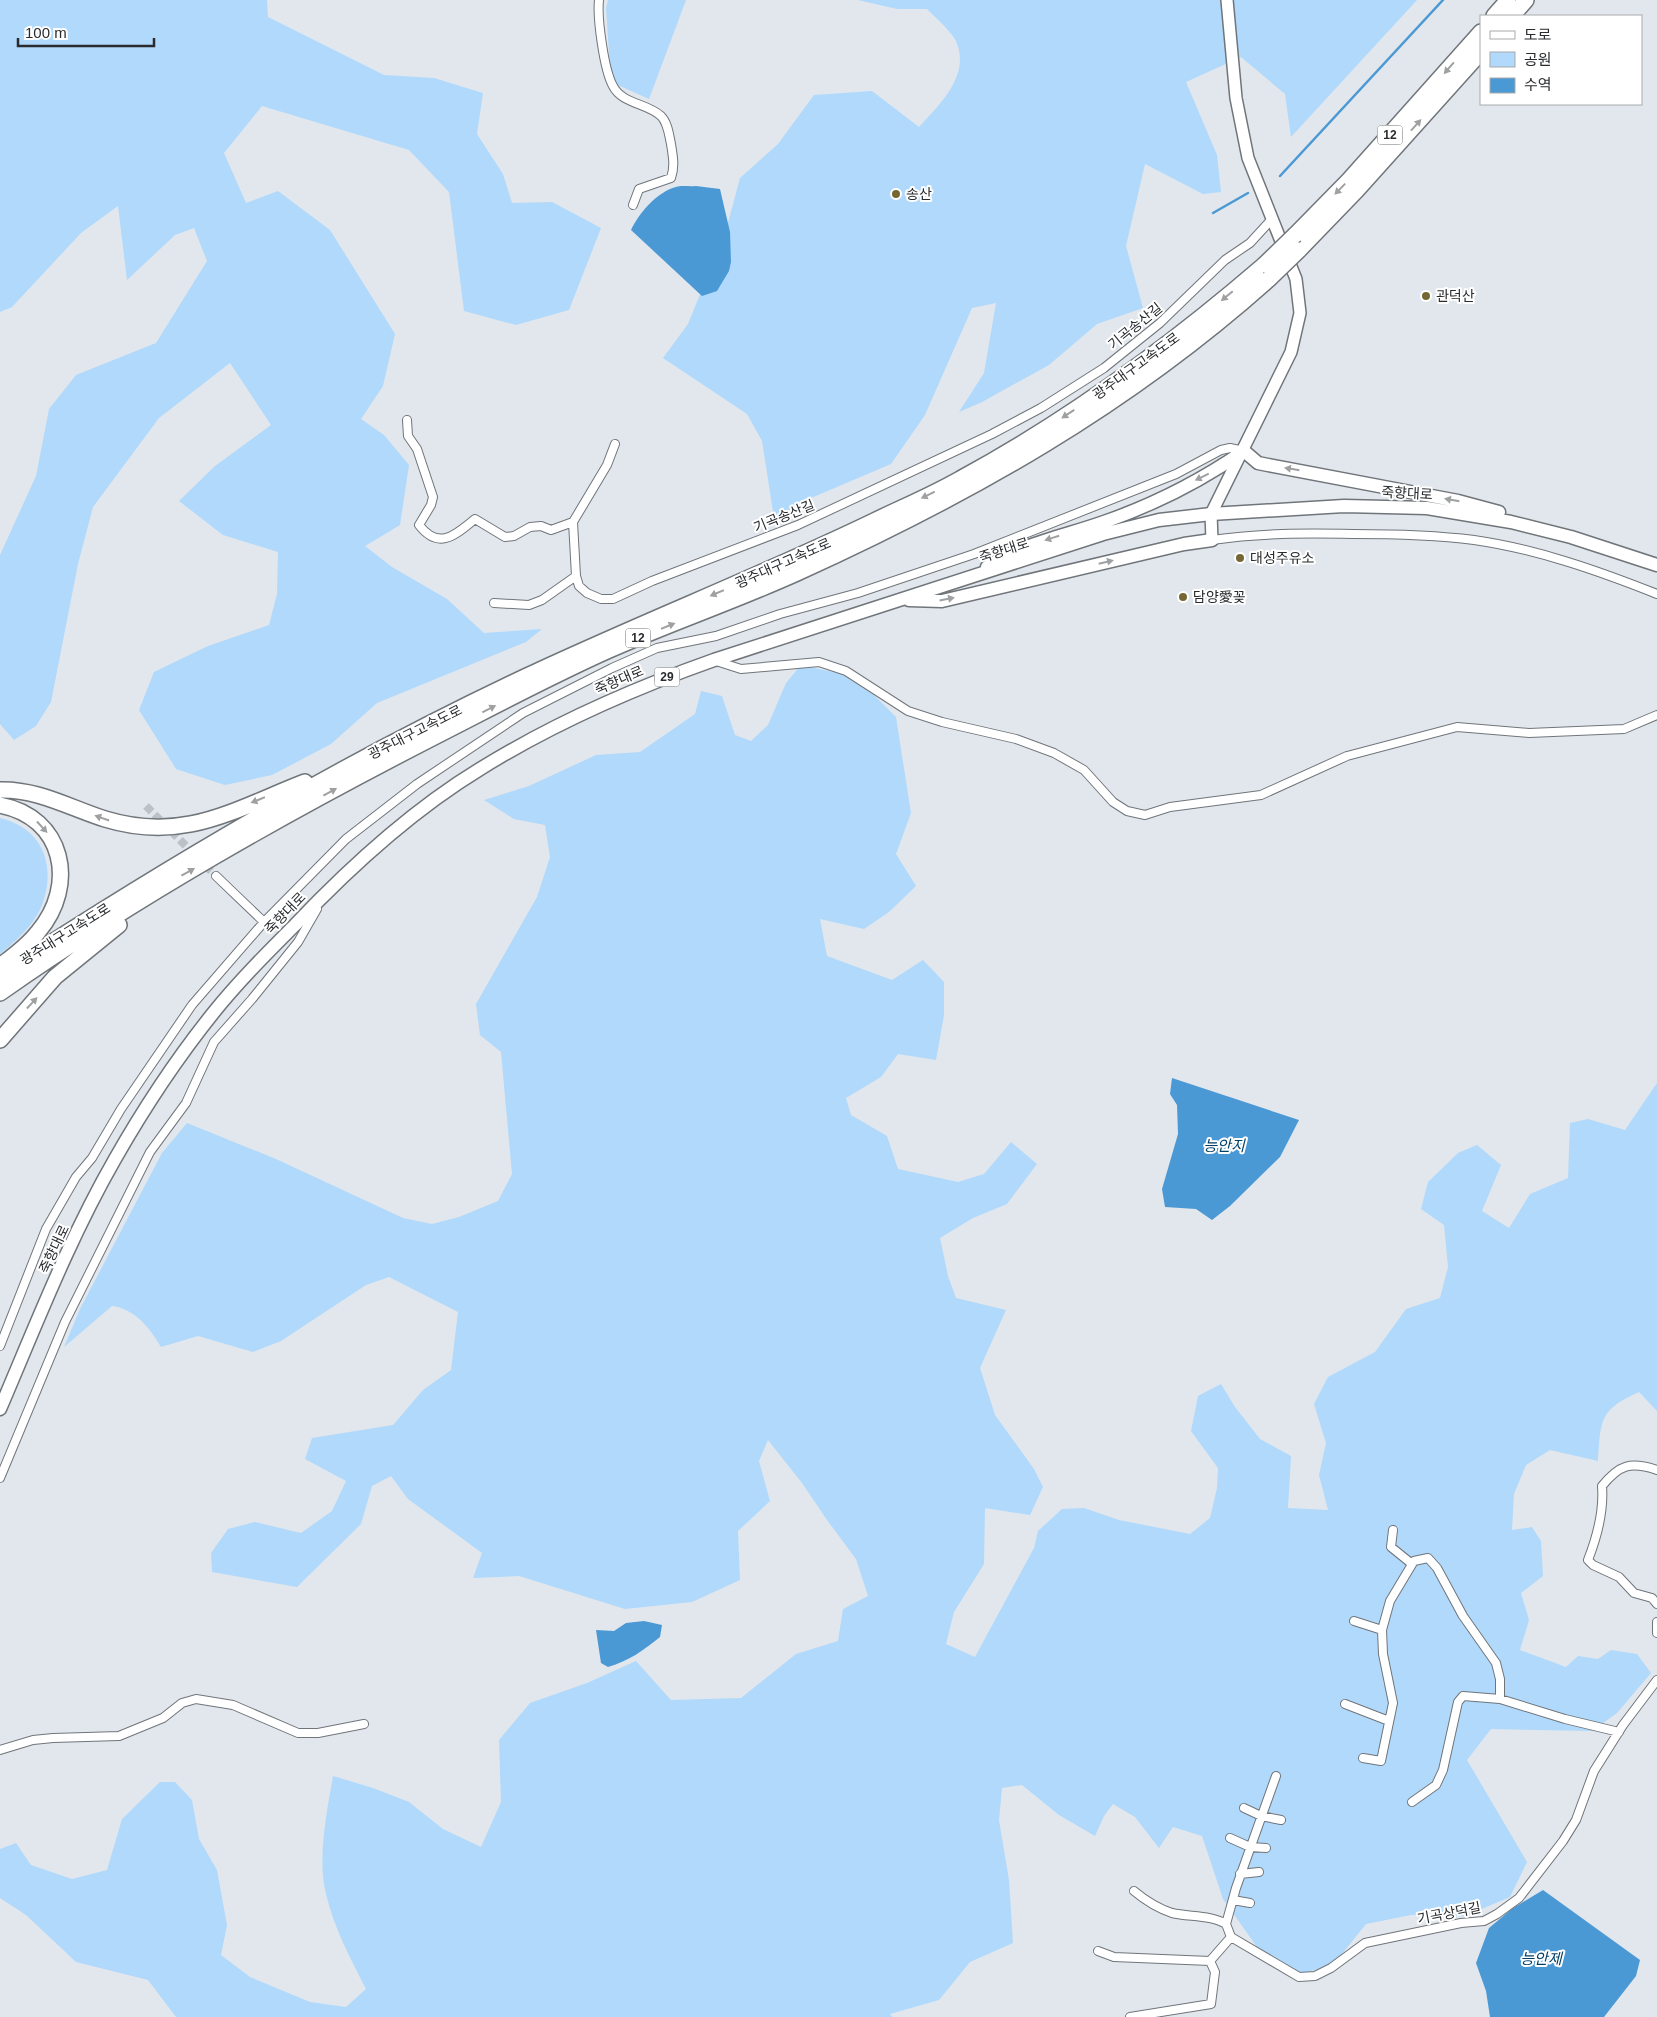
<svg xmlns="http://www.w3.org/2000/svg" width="1657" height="2017" font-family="Helvetica,'Noto Sans KR',sans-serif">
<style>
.green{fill:#b0d9fc}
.water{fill:#4b99d4}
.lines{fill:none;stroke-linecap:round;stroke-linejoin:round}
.stream{stroke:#4b99d4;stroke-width:2.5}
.street-tunnel{stroke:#bcc1c7;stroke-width:8;stroke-dasharray:8 4;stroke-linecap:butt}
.street-casing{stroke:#70757a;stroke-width:10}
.secondary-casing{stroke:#70757a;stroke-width:14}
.primary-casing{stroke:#70757a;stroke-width:15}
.highway-casing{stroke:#70757a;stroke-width:18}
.street{stroke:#fff;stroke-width:8}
.secondary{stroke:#fff;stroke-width:11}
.primary{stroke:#fff;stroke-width:12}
.highway{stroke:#fff;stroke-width:15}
.highway-bridge-casing{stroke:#70757a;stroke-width:18;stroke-linecap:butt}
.highway-bridge{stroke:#fff;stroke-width:15}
.oneway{fill:#9fa0a1}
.poi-dot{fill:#756734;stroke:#fff;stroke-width:2}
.labels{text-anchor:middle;stroke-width:4;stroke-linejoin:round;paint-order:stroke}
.shield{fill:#fff;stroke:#696b6d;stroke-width:1}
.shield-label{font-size:12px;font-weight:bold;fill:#292b2e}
.poi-label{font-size:14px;fill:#292b2e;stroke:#fff;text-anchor:start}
.street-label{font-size:14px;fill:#292b2e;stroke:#fff}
.water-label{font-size:15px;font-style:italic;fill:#003f66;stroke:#fff}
</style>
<rect width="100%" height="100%" fill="#e1e7ed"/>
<!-- green -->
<path class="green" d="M0 0H267L268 17 384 75 434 78 483 93 477 134 503 174 512 203 552 202 601 228 569 310 516 325 464 311 449 192 409 150 262 106 224 153 246 203 278 191 330 230 395 334 383 386 361 419 384 435 409 465 400 525 365 546 392 567 447 599 484 633 542 629 526 642 377 703 331 744 272 775 225 785 176 769 139 710 154 672 208 646 269 625 277 594 278 552 223 535 179 501 215 466 271 425 230 363 159 418 93 507 78 564 51 702 36 726 14 740 0 724V555L36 476 49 409 76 375 156 343 207 261 194 228 175 235 127 280 118 206 81 233 12 307 0 312Z
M608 0H686L649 99 611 82 606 8Z
M858 0H1417L1291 137 1285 94 1241 57 1186 82 1217 155 1221 192 1203 194 1145 164 1126 246 1143 308 1097 324 1049 365 982 402 959 412 984 373 996 303 972 308 925 415 891 464 811 498 774 518 762 441 747 414 663 358 688 324 726 230 740 178 778 144 814 95 872 91 919 127C940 104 971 75 956 41 950 30 936 18 927 9H897Z
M801 665 842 674 874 695 896 717 911 813 896 854 916 886 889 912 864 929 820 919 827 956 892 980 923 960 944 982V1015L936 1060 898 1054 881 1077 846 1098 851 1115 887 1136 898 1169 958 1182 984 1174 1011 1142 1037 1164 1007 1204 973 1218 940 1238 948 1276 956 1298 1006 1310 980 1368 995 1415 1034 1469 1043 1487 1030 1515 985 1508 984 1564 954 1612 946 1644 975 1657 1034 1548 1038 1531 1062 1509 1084 1508 1119 1520 1190 1534 1210 1518 1217 1488 1218 1468 1191 1431 1198 1396 1221 1384 1235 1407 1260 1439 1291 1456 1288 1508 1328 1510 1319 1475 1326 1443 1314 1404 1328 1377 1375 1352 1406 1309 1440 1298 1448 1267 1444 1225 1421 1209 1428 1182 1458 1153 1477 1145 1501 1165 1482 1211 1509 1228 1530 1194 1568 1178 1570 1123 1588 1119 1625 1130 1657 1083V1411L1639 1392C1599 1410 1601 1420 1598 1461L1550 1450 1526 1465 1514 1494 1512 1530 1532 1527 1541 1541 1543 1576 1521 1593 1529 1620 1520 1650 1566 1667 1578 1656 1598 1659 1611 1650 1637 1654 1651 1673 1617 1713 1592 1731 1491 1729 1467 1760 1527 1862 1510 1897 1465 1916 1411 1915 1366 1924 1333 1965 1300 1974 1257 1947 1223 1899 1202 1836 1173 1827 1159 1848 1135 1817 1113 1804 1104 1816 1095 1836 1059 1815 1022 1785 1002 1788 999 1820 1009 1880 1013 1943 970 1962 939 2000 890 2014 893 2017H176L148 1980 76 1962 26 1915 0 1898V1849L16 1843 31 1865 72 1879 107 1870 122 1819 160 1782H175L192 1800 199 1839 217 1870 227 1925 221 1955 250 1977 310 2002 346 2007 366 1989C350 1958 334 1928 326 1894 317 1859 327 1811 333 1776L373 1788 409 1802 443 1829 481 1847 501 1802 499 1740 530 1703 587 1683 636 1661 671 1700 741 1698 796 1654 838 1641 843 1609 868 1596 856 1559 827 1520 802 1483 768 1440 759 1461 770 1501 738 1531 740 1580 692 1602 625 1609 519 1576 473 1578 482 1553 408 1499 391 1476 372 1486 361 1524 297 1587 212 1572 211 1553 228 1529 255 1522 301 1533 332 1511 346 1481 305 1459 312 1438 393 1425 423 1390 451 1370 458 1312 389 1277 366 1285 281 1341 253 1352 198 1336 161 1347C150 1328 135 1309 112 1306L64 1347 80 1309 162 1153 187 1123 276 1159 403 1218 432 1224 459 1217 498 1201 512 1174 501 1052 480 1035 476 1004 537 897 550 857 545 825 514 819 484 800 529 786 596 755 640 752 695 714 701 691 722 696 735 735 751 741 768 725 786 683Z
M0 818C42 828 57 865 42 905 35 924 16 941 0 954Z"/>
<!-- water -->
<path class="water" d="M696 186 720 189 730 232 731 262 729 271 717 291 702 296 631 230C639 213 657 192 676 187 682 185 690 187 696 186Z
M1172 1078 1299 1120 1280 1157 1230 1206 1212 1220 1196 1209 1165 1207 1162 1189 1178 1134 1177 1105 1170 1094Z
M644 1621 662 1625 660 1637C644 1650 629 1661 608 1667L601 1663 596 1630 614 1631 626 1623Z
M1543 1890 1640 1960 1636 1976 1604 2017H1490L1486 1991 1476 1963 1489 1928 1513 1908Z"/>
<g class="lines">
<!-- stream -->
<path class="stream" d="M1280 176 1443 0
M1213 213 1248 193"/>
<!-- street-tunnel -->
<path class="street-tunnel" d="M146 806 216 876"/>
<defs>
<path id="street" d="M599 0C597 18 604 70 613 86 622 104 647 103 661 116 668 123 669 135 671 144 673 157 675 166 671 178L639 189 633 205
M407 420 408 436 417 449 433 497 431 505 419 525C440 552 457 533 475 519L505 537 514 536 530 527 541 526 551 530 573 522 576 576 579 586 587 593 601 599H613L652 581 798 525 992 434 1041 408 1104 368 1160 323 1225 260 1250 243 1272 219
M573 522 607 465 615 444
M1212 540C1259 533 1305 533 1353 534 1393 534 1434 535 1474 540 1537 549 1599 571 1657 594
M494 603 529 605 542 600 576 576
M716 661 741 669 819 662 846 671 908 711 942 722 1016 739 1054 753 1084 770 1113 802 1127 811 1145 815 1170 807 1261 795 1347 756 1457 727 1529 733 1624 729 1657 715
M216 876 264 922
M0 1346 46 1229 76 1177 92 1158 121 1109 192 1005 264 922 346 839 417 784 523 713 612 668 657 648 716 636 780 614 858 593 974 554 1176 474 1221 450 1230 448 1244 451
M1657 1470C1630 1461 1619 1465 1602 1486 1604 1511 1597 1537 1588 1560L1593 1565 1619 1577 1634 1593 1652 1598 1657 1604
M0 1478 65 1322 150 1152 186 1103 214 1042 252 999 298 942 317 909
M1393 1530 1391 1547 1412 1564
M1354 1621 1382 1630
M1657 1622V1633
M1345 1704 1389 1721
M0 1750 33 1740 53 1738 119 1736 163 1718 182 1703 196 1699 233 1705 298 1733H318L364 1724
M1363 1758 1381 1761 1393 1703 1383 1654 1382 1630 1390 1601 1414 1561 1428 1558 1437 1568 1463 1616 1496 1663 1500 1679V1699L1565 1719 1619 1732
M1412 1802 1436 1785 1443 1770 1458 1702 1463 1696 1500 1699
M1244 1808 1261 1816 1281 1820
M1230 1838 1250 1847 1266 1848
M1240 1874 1259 1872
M1134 1891C1146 1901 1157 1908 1172 1913 1190 1917 1211 1915 1226 1924
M1233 1900 1250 1903
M1231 1937 1299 1977 1315 1976 1331 1968 1365 1943 1461 1923 1484 1921 1497 1914 1519 1898 1563 1841 1576 1820 1594 1771 1623 1725 1657 1680
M1231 1937 1226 1924 1236 1888 1276 1776
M1098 1951 1114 1957 1210 1961 1231 1937
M1130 2017 1211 2004 1215 1972 1210 1961"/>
<path id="secondary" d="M1212 540 1211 514 1291 352 1300 313 1296 279 1248 158 1236 98 1227 0"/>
<path id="primary" d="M987 567C1023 543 1065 536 1104 522 1153 505 1202 480 1244 451L1258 463 1268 465 1458 501 1499 512
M909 600 942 601 1184 544 1212 540
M0 1409C36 1325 69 1239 115 1159 144 1108 177 1058 214 1012 239 981 267 953 295 925 350 867 411 811 480 769 554 723 632 689 714 660L1103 534 1159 520 1211 514 1344 506 1427 508 1511 522 1571 537 1657 565"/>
<path id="highway" d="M1494 16 1508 0
M1512 16 1526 0
M1295 235 1349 180 1481 32
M1299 250 1357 190 1481 52
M0 790C38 789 70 808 105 819 184 843 233 810 305 782
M0 805C64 817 78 885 38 932 29 944 16 954 4 963
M0 976C169 865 344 762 527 676 642 622 760 576 874 521 903 507 932 495 960 479 1069 420 1170 346 1264 265
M0 993C138 896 286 813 436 736 493 707 549 677 607 651 670 623 735 601 797 573 971 494 1127 406 1269 279
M0 1040 55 977 119 925"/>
</defs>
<!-- street casing -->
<use href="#street" class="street-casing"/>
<!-- secondary casing -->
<use href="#secondary" class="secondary-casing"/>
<!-- primary casing -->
<use href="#primary" class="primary-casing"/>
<!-- highway casing -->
<use href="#highway" class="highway-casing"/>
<!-- street -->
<use href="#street" class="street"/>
<!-- secondary -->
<use href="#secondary" class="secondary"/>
<!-- primary -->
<use href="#primary" class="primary"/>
<!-- highway -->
<use href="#highway" class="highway"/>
<defs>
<path id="highway-bridge" d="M1264 265 1295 235
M1269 279 1299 250"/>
</defs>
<!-- highway-bridge casing -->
<use href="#highway-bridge" class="highway-bridge-casing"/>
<!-- highway-bridge -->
<use href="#highway-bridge" class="highway-bridge"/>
</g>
<!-- one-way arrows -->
<defs><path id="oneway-solid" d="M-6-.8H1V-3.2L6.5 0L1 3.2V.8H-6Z" transform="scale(1.25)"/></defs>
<g class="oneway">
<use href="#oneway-solid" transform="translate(1449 68) rotate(131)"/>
<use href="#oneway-solid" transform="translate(1416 125) rotate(-48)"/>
<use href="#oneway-solid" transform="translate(1340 189) rotate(134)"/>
<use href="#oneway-solid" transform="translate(1227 296) rotate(140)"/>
<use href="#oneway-solid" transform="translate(1068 414) rotate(147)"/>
<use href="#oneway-solid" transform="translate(1292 469) rotate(-171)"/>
<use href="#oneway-solid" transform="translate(1202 477) rotate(154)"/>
<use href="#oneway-solid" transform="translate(928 495) rotate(154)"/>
<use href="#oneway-solid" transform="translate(1452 500) rotate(-170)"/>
<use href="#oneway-solid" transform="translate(1052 538) rotate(163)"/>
<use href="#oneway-solid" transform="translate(1106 562) rotate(-13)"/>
<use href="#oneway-solid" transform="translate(717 593) rotate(157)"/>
<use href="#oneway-solid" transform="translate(947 599) rotate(-11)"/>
<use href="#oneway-solid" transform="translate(668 626) rotate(-22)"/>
<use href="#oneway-solid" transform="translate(489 709) rotate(-27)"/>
<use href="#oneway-solid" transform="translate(330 792) rotate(-29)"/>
<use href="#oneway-solid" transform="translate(258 800) rotate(158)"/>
<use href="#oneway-solid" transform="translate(102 818) rotate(-161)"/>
<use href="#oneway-solid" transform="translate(42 827) rotate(47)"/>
<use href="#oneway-solid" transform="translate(188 872) rotate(-29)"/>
<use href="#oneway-solid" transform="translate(32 1003) rotate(-47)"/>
</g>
<!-- markers -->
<g class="poi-dot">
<circle cx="896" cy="194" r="5"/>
<circle cx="1426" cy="296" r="5"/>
<circle cx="1240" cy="558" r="5"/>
<circle cx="1183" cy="597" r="5"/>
</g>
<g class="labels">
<!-- shield labels -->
<g class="shield">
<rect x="1377.5" y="125.5" width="25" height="19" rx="4"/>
<rect x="625.5" y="628.5" width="25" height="19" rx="4"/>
<rect x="654.5" y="667.5" width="25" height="19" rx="4"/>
</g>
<g class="shield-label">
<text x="1390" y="139">12</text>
<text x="638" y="642">12</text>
<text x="667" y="681">29</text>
</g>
<!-- poi labels -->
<g class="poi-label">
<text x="906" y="199">송산</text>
<text x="1436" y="301">관덕산</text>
<text x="1250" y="563">대성주유소</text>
<text x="1193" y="602">담양愛꽂</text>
</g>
<!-- street labels -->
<g class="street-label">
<text transform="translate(1135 326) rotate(-39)" y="5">기곡송산길</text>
<text transform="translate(1136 366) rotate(-36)" y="5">광주대구고속도로</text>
<text transform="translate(1407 493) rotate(3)" y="5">죽향대로</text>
<text transform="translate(784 516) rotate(-22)" y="5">기곡송산길</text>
<text transform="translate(1004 550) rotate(-18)" y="5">죽향대로</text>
<text transform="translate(783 563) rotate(-24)" y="5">광주대구고속도로</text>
<text transform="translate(619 680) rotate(-23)" y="5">죽향대로</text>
<text transform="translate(415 732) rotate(-27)" y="5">광주대구고속도로</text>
<text transform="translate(285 913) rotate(-46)" y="5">죽향대로</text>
<text transform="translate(65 934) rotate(-32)" y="5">광주대구고속도로</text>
<text transform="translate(54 1249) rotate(-65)" y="5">죽향대로</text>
<text transform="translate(1449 1913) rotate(-11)" y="5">기곡상덕길</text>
</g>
<!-- water labels -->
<g class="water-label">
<text x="1224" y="1151">능안지</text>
<text x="1541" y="1964">능안제</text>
</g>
</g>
<!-- legend -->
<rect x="1480" y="15" width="162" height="90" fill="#ffffff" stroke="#a9aaab"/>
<rect x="1490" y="31" width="25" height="8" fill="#ffffff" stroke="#a9aaab"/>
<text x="1524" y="40" font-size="15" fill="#292b2e">도로</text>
<rect x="1490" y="52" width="25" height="15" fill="#b0d9fc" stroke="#a9aaab"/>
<text x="1524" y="65" font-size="15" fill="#292b2e">공원</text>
<rect x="1490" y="78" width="25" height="15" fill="#4b99d4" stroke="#a9aaab"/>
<text x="1524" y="90" font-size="15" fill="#292b2e">수역</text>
<!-- scale -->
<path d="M18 38v8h136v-8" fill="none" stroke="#292b2e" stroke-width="2.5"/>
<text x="25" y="38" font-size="15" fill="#292b2e" stroke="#ffffff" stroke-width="4" paint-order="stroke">100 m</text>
</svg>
